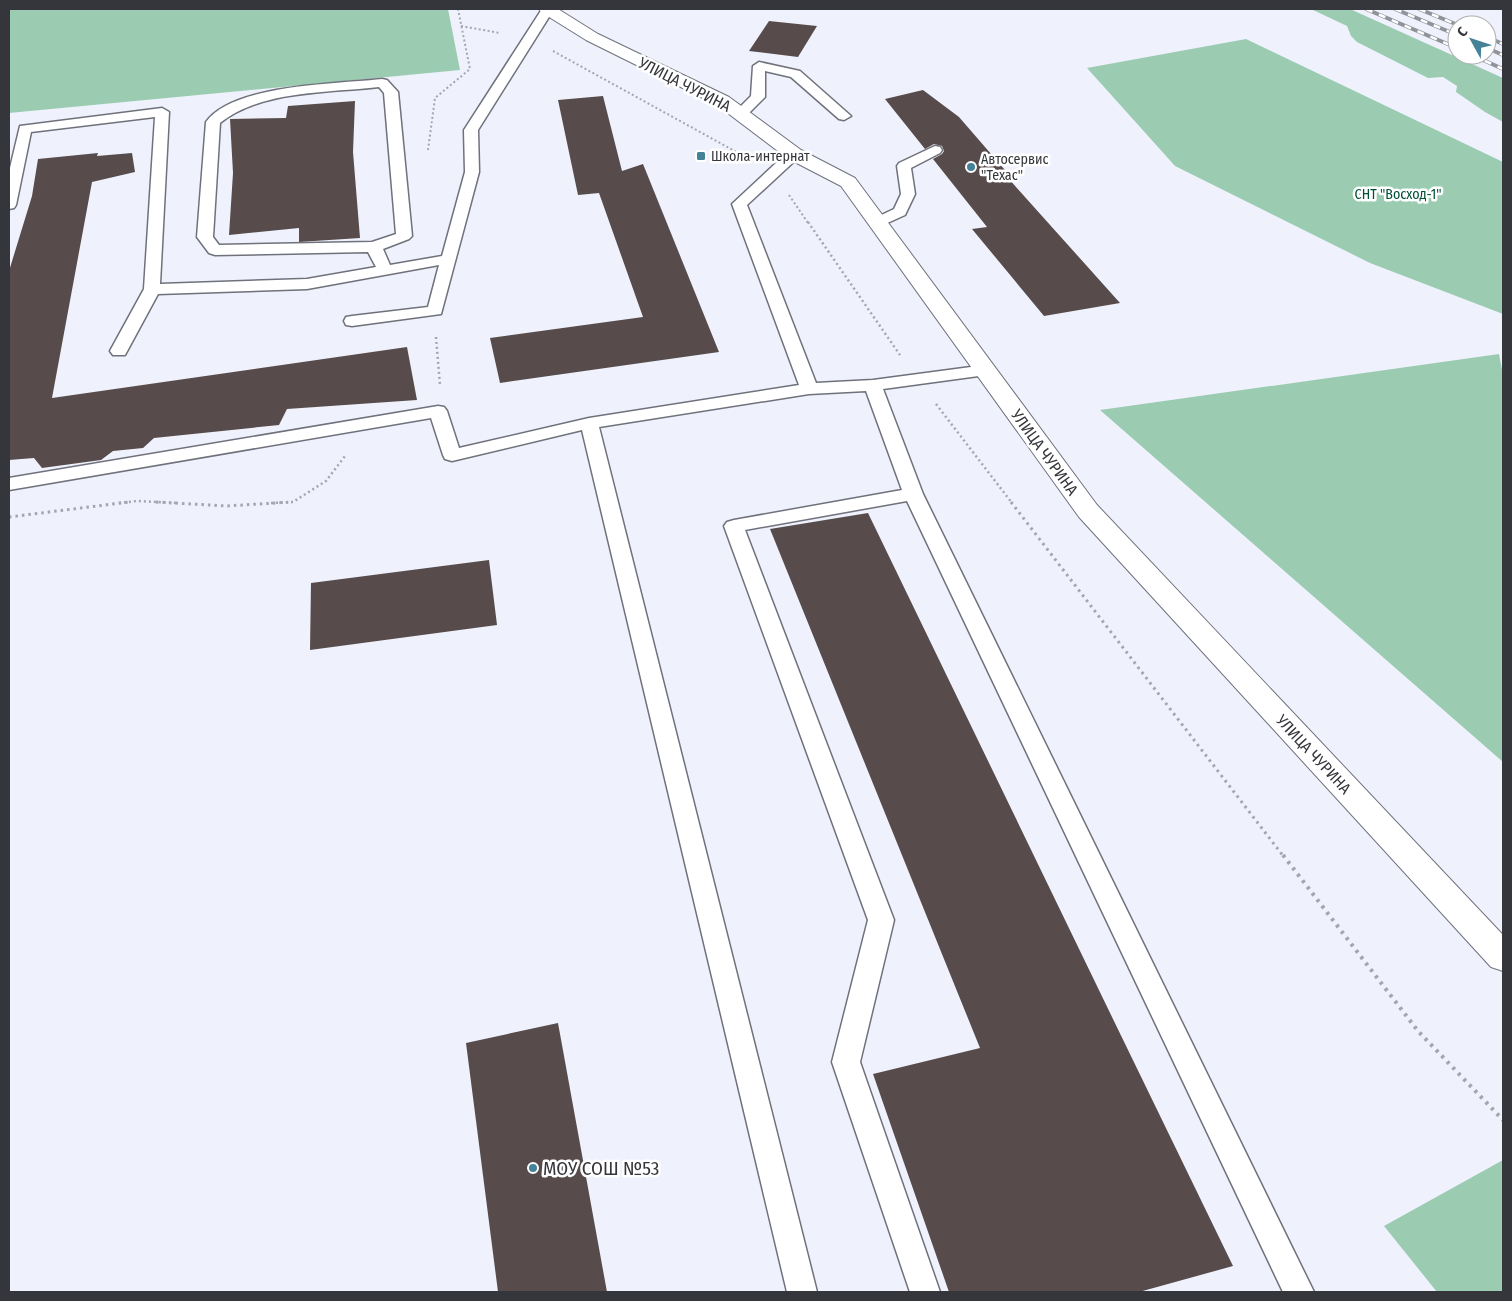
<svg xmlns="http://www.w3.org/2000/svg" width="1512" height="1301" font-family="'Fira Sans Condensed',sans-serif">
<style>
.green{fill:#9bccb2}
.building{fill:#574c4b}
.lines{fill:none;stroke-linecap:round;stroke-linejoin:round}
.lane-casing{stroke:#6f717b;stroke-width:3}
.secondary-casing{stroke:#6f717b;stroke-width:2}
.path-far3{stroke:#a4a6af;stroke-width:2;stroke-dasharray:2 2.5;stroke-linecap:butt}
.path-far2{stroke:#a4a6af;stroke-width:2.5;stroke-dasharray:2 3;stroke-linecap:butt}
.path-far1{stroke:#a4a6af;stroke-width:3;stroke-dasharray:2.5 4;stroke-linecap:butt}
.path{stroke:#a4a6af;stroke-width:4;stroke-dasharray:3 5;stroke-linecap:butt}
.lane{fill:#fff;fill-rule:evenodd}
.secondary{fill:#fff;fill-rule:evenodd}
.rail-casing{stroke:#91939a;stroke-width:4}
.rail{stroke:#fff;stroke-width:2.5;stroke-dasharray:7;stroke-linecap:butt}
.poi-dot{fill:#438297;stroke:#fff;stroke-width:2}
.labels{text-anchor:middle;stroke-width:5;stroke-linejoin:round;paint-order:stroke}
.far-poi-label{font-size:14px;fill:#35363b;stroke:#fff;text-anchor:start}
.far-park-label{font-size:14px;fill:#005034;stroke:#fff}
.street-label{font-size:16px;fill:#35363b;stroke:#fff}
.near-poi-label{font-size:19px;fill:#35363b;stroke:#fff;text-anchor:start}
</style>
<rect width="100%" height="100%" fill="#eff2fd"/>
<!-- green -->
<path class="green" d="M9 9H448L460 70 9 113Z
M1311 9H1350L1503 78V122L1485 112 1456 92 1457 86 1443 77 1428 78 1357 42 1351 36 1347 26Z
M1246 39 1503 162V314L1370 263 1175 166 1087 68Z
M1499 354 1503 375V762L1100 410Z
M1503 1160V1292H1437L1384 1226Z"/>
<!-- building -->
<path class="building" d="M769 21 817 26 798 57 749 51Z
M923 90 959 117 1011 177 1008 178 1120 303 1044 316 972 229 987 227 933 159 942 154 944 151 942 146 934 144 925 149 885 99Z
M603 96 622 171 643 164 719 352 500 383 490 338 643 317 599 193 578 195 558 100Z
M355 101 353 152 360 238 299 242V228L229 235 233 173 230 119 286 118 288 106Z
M98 153 97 156 132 153 135 172 92 182 52 398 407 347 417 400 287 409 279 425 154 438 143 448 113 451 101 460 42 468 34 458 9 460V271L32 196 38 159Z
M868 513 1112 1017 1233 1266 1139 1292H949L873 1074 980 1048 770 529Z
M489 560 497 625 310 650 311 583Z
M558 1023 607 1292H498L466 1043Z"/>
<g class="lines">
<defs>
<path id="lane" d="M542 9H554L478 130 479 172 441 314 352 326 346 325 344 321 346 317 352 316 428 307 439 265 307 289 158 294 125 355H113L110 351 144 289 155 117 31 132 16 205 14 208 9 209V172L20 126 162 108 169 112 160 284 307 279 376 267 368 252 215 255 209 253 197 237 206 122C233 84 338 84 382 79L387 80 398 92 412 236 409 239 383 249 390 265 442 256 465 172 464 130ZM379 87 384 93 396 234 372 242 219 245 213 237 220 123C261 90 328 93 379 87Z
M759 62 800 71 851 116 844 120 839 119 791 77 765 71V97L746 116H736L734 113 751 96 753 66Z
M935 146 940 147 942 150 940 153 911 168 915 194 905 215 883 225H873L870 222 873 219 894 209 901 194 897 166 899 163Z
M794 150 799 151 801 154 799 157 747 205 816 383 873 380 986 365 992 366 995 370 992 374 986 375 883 389 923 494 1314 1292H1283L907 501 745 530 894 920 860 1062 940 1292H910L832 1062 868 920 724 526 727 522 734 520 902 490 866 391 809 394 599 427 817 1292H787L582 430 452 461 445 459 443 455 431 418 9 490V478L438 406 444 407 447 411 459 448 589 418 799 385 732 204 789 151Z"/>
<path id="secondary" d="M539 9H558L598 34 729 97 801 150 855 178 1097 505 1503 935V971L1491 967 1079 517 841 186 787 158 717 105 586 40 541 12Z"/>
</defs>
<!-- lane casing -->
<use href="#lane" class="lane-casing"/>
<!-- secondary casing -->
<use href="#secondary" class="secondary-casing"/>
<!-- path-far3 -->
<path class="path-far3" d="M461 26 500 33
M553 51 740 154
M428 150 435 98 470 69 458 9
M789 195 808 223"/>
<!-- path-far2 -->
<path class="path-far2" d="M808 222 900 355
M436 337 440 385
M936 404 1012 503
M119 503 137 501 178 503
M271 503 293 502 326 481 345 456"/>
<!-- path-far1 -->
<path class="path-far1" d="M156 502 226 506 292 502
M1011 502 1284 857
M9 517 129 502"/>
<!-- path -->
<path class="path" d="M1283 855 1418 1031 1503 1120"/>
<!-- lane -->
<use href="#lane" class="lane"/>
<!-- secondary -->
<use href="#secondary" class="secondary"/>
<defs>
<path id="rail" d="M1366 9 1457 48
M1395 9 1457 35
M1419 9 1458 25
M1487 37 1503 44
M1487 48 1503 55
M1472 55 1503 69"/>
</defs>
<!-- rail casing -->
<use href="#rail" class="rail-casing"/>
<!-- rail -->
<use href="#rail" class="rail"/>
</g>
<!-- markers -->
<g class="poi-dot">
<rect x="696" y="151" width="10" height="10" rx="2.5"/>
<circle cx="971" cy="167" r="5"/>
<circle cx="533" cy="1168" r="5"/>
</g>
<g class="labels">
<!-- far-poi labels -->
<g class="far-poi-label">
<text x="711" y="161">Школа-интернат</text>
<text x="981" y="164">Автосервис<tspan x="981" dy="16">"Техас"</tspan></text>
</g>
<!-- far-park labels -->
<g class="far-park-label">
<text x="1398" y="199">СНТ "Восход-1"</text>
</g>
<!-- street labels -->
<g class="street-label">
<text transform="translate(685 84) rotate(27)" y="6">УЛИЦА ЧУРИНА</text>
<text transform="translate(1045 452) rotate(54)" y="6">УЛИЦА ЧУРИНА</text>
<text transform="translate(1314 754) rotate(47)" y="6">УЛИЦА ЧУРИНА</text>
</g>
<!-- near-poi labels -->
<g class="near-poi-label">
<text x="543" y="1175">МОУ СОШ №53</text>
</g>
</g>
<!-- border -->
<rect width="1512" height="1301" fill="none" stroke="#35363b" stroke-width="20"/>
<!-- north arrow -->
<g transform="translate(1472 40) rotate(310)"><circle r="24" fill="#ffffff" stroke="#aeafb1"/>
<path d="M0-4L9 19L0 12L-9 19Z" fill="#438297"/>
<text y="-8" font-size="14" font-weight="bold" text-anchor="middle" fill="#35363b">С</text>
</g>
</svg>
